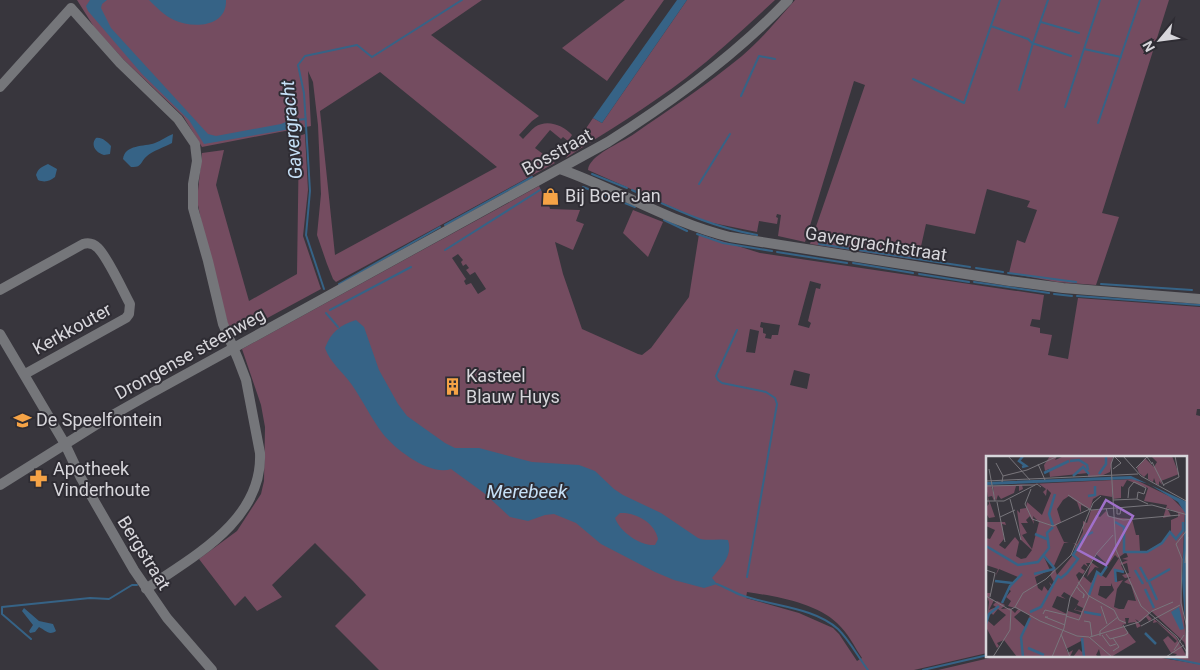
<svg xmlns="http://www.w3.org/2000/svg" width="1200" height="670" font-family="Roboto,sans-serif">
<style>
.green{fill:#744c60;fill-rule:evenodd}
.water{fill:#366386;fill-rule:evenodd}
.lines{fill:none;stroke-linecap:round;stroke-linejoin:round}
.stream{stroke:#366386;stroke-width:2}
.minor{stroke:#75767a;stroke-width:10}
.labels{text-anchor:middle;stroke-width:4;stroke-linejoin:round;paint-order:stroke}
.street-label{font-size:18px;fill:#d7d6db;stroke:#2e2c33}
.poi-label{font-size:18px;fill:#d7d6db;stroke:#2e2c33;text-anchor:start}
.water-label{font-size:19px;font-style:italic;fill:#c6e0f7;stroke:#2e2c33}
.inset-river{fill:none;stroke:#366386;stroke-width:2.5}
.inset-road{fill:none;stroke:#78767c;stroke-width:1}
.view{fill:#a070ca;fill-opacity:0.15;stroke:#a070ca;stroke-width:2.5}
.inset-edge{fill:none;stroke:#d7d6db;stroke-width:2.5}
</style>
<rect width="100%" height="100%" fill="#38363d"/>
<!-- green -->
<path class="green" d="M77 0H482L431 35 539 116 532 121 519 135 523 139C527 135 531 130 535 127 547 119 563 125 572 135L568 141 563 137 561 139 550 130 535 148 555 163 336 282 333 279 327 264 317 235 321 194 318 125 313 82 308 71 311 126 202 147 183 116 124 60 94 27ZM380 72 497 167 335 255 320 111Z
M625 0H664L607 81 562 48Z
M687 0H775C746 27 717 54 686 78 648 107 606 132 566 158L593 118 602 123Z
M795 0H1169L1102 213 1119 217 1096 285 1057 282 1009 273 1017 240 1025 243 1037 210 1027 207 1030 201 987 189 975 234 926 224 918 260 810 244 865 85 854 81 805 242 778 236 781 215 777 214 776 217 778 218 777 224 759 221 757 232 703 221 588 170C589 155 621 143 634 134 670 109 708 84 742 56 762 39 778 19 795 0Z
M305 134 308 190 303 236 321 289 234 336 228 325 202 225 197 200 202 153 224 150 216 185 249 301 297 274 299 136Z
M539 186 543 194 546 193 550 209 580 210 576 221 584 224 573 250 555 242 563 274 582 329 638 354 642 355 651 348 689 297 699 234 760 253 1044 295 1040 320 1032 319 1030 326 1040 328V333L1052 335 1048 355 1068 359 1078 298 1200 307V409H1197L1196 415 1200 416V663H1199L1200 664V670H938L998 656H1150L1198 664 1166 656H1186V458H988L987 653 914 670H379L335 626 366 595 353 581 315 543 272 585 282 597 257 611 245 596 235 606 199 559 237 531 261 494 264 481 265 427 261 405 242 349ZM458 254 463 260 461 262 463 266 466 264 469 268 466 270 470 275 475 272 486 289 478 294 471 283 466 285 464 281 466 279 452 258ZM810 281 821 284 820 289 816 288 808 321 811 323 809 328 798 325ZM761 322 780 325 778 335H772L771 339 765 338 766 334 763 333V328L760 327ZM750 329 759 331 755 353 746 352ZM794 370 810 374 807 389 790 385ZM747 592C775 596 816 603 837 623 848 633 854 646 862 658L857 661 839 634 833 628 799 613 746 598Z
M633 210 663 222 648 257 623 233Z"/>
<!-- water -->
<path class="water" d="M90 0H107L102 4 101 8 111 28 208 134 216 136 281 124 293 119 297 123 292 128 285 130 204 144 189 120 142 74 88 11 86 6Z
M149 0H226C227 27 193 29 174 20 165 16 156 7 149 0Z
M677 0H687L602 123 593 118Z
M173 134 172 143C165 147 152 151 147 156 140 162 142 168 131 167L123 159C125 144 144 147 155 143 161 141 167 136 173 134Z
M96 138C102 137 107 142 111 146L110 154 104 155C96 153 90 145 96 138Z
M48 164 57 169 55 177C50 181 45 183 38 180L36 175C38 168 42 167 48 164Z
M356 320 364 327 379 370 398 404 407 416 445 443 455 448H479L532 462 579 465 595 471 614 489 623 495 661 513 698 538C707 542 718 538 728 540 733 556 721 567 712 578L717 584 704 588 674 580 655 572 601 544 576 523 554 514 545 515 528 521 510 517 484 493 451 469C430 476 396 450 383 434 371 418 363 401 352 385 343 372 330 363 325 348 331 332 340 325 356 320ZM620 513C636 512 655 523 658 539L655 545C640 546 620 532 615 518Z
M24 608 39 621 53 624 56 631C49 636 45 630 39 627L35 632 30 633 29 631 33 625 22 611Z"/>
<g class="lines">
<!-- stream -->
<path class="stream" d="M1041 22 1079 33
M991 26 1028 39 1032 43 1071 56
M1084 49 1121 57
M913 79 964 103 1000 0
M1019 90 1033 43 1048 0
M741 96 759 56 775 59
M1065 107 1100 0
M296 120 306 119
M1098 123 1140 0
M592 174 627 188
M699 184 730 134
M583 187 606 196
M632 190C674 209 711 227 757 235
M617 200 635 207
M664 220 687 231
M445 225 532 177
M697 234 723 243 772 251
M819 244 970 267
M445 250 540 190
M777 252 847 263
M853 263 913 273
M976 268 1003 272
M1008 273 1076 282
M919 274 969 282
M974 282 1049 293
M339 284 440 227
M1101 284 1192 290
M324 289 306 235 310 191 304 93 298 65 305 56 357 45 372 57 462 0
M1054 294 1072 296
M1077 296 1200 305
M330 310 411 267
M326 313 338 327
M737 330 716 376 718 380 722 383 766 392 775 398 777 404 747 577
M717 584C725 587 733 592 741 595 771 606 814 607 838 629 850 641 858 657 868 670
M31 639 2 614V607L90 598 109 599 132 585H137
M1160 656 1200 664
M923 670 988 655"/>
<!-- minor -->
<path class="minor" d="M71 8 120 63 178 119 195 144 197 161 193 184V208L208 261 223 324 238 359 246 380 260 453C263 520 194 556 146 589
M0 87 71 8
M560 169C617 189 671 223 730 237L1010 281 1063 288 1200 299
M0 290 83 244C89 242 94 244 98 248 108 258 123 291 130 304L129 314 126 318 25 374
M0 334 65 444 81 478 134 570 167 618 212 670
M0 485 102 421 148 395 608 142C673 101 735 56 788 0"/>
</g>
<!-- icons -->
<defs>
<symbol id="shop-bare" viewBox="-9 -9 18 18"><path d="M-5-2.5h2.3a2.7 3.5 0 0 1 5.4 0H5L5.5 6h-11ZM-1.5-2.5h3a1.5 2.3 0 0 0-3 0Z" fill="#f5a346" stroke="#2e2c33" stroke-width="2.5" paint-order="stroke"/></symbol>
<symbol id="building-bare" viewBox="-9 -9 18 18"><path d="M-4-6H4V6H1V3H-1V6H-4ZM-2.5-4.3h1.7v1.8h-1.7ZM.8-4.3h1.7v1.8H.8ZM-2.5-1h1.7V.8h-1.7ZM.8-1h1.7V.8H.8Z" fill="#f5a346" stroke="#2e2c33" stroke-width="2.5" paint-order="stroke"/></symbol>
<symbol id="school-bare" viewBox="-9 -9 18 18"><path d="M0-5L7-2L0 1L-7-2ZM-4 1L0 2.5L4 1V4Q0 6-4 4Z" fill="#f5a346" stroke="#2e2c33" stroke-width="2.5" paint-order="stroke"/></symbol>
<symbol id="pharmacy-bare" viewBox="-9 -9 18 18"><path d="M-2-6h4v4h4v4h-4v4h-4v-4h-4v-4h4Z" fill="#f5a346" stroke="#2e2c33" stroke-width="2.5" paint-order="stroke"/></symbol>
</defs>
<g fill-rule="evenodd">
<use href="#shop-bare" x="538" y="184" width="25" height="25"/>
<use href="#building-bare" x="440" y="374" width="25" height="25"/>
<use href="#school-bare" x="10" y="408" width="25" height="25"/>
<use href="#pharmacy-bare" x="26" y="466" width="25" height="25"/>
</g>
<g class="labels">
<!-- street labels -->
<g class="street-label">
<text transform="translate(557 152) rotate(-29)" y="6">Bosstraat</text>
<text transform="translate(876 244) rotate(9)" y="6">Gavergrachtstraat</text>
<text transform="translate(72 329) rotate(-29)" y="6">Kerkkouter</text>
<text transform="translate(190 354) rotate(-29)" y="6">Drongense steenweg</text>
<text transform="translate(144 553) rotate(58)" y="6">Bergstraat</text>
</g>
<!-- poi labels -->
<g class="poi-label">
<text x="565" y="202">Bij Boer Jan</text>
<text x="466" y="382">Kasteel<tspan x="466" dy="21">Blauw Huys</tspan></text>
<text x="36" y="426">De Speelfontein</text>
<text x="53" y="475">Apotheek<tspan x="53" dy="21">Vinderhoute</tspan></text>
</g>
<!-- water labels -->
<g class="water-label">
<text transform="translate(291 130) rotate(-95)" y="7">Gavergracht</text>
<text x="527" y="498">Merebeek</text>
</g>
</g>
<!-- overview -->
<g transform="translate(986 456)">
<rect width="201" height="201" fill="#38363d"/>
<path d="M64 0H71L69 4 78 0 127 1 124 16 115 20 102 21V17L64 21 63 13 59 15 58 9ZM165 0H186L193 18 175 25 176 29 173 25V29L170 28 168 22 167 26 162 23V17L158 21 153 17 151 12 159 2 168 11 171 6ZM148 23 185 41 199 55 195 135 201 194 198 186 165 155 162 159 166 163 163 165 160 161 154 166 149 163 155 170 151 172 149 166 142 167 143 162H139L140 168 136 169 150 186 125 201H115L113 193 110 199 113 201H87L93 193 96 196 97 184 80 193 82 197 87 194 84 201H31L18 184 11 187 13 190 11 192 0 171 3 146 0 137H5L3 142 8 144 3 154 10 151 7 149 11 145 19 149 15 153 24 152 29 157 32 153 22 150 25 145 20 141 25 135 22 133 24 129 32 121 13 113 9 121 12 113 0 109V82L4 83 9 74 0 70V51L3 48 0 29H5L8 39 7 30ZM141 24 162 32 158 45 181 49 177 62 185 60 181 52 192 57V61L185 64V76L175 87 159 96 154 95 153 79H150L146 63 124 61 120 55 114 61 110 59 113 54H105L101 67 97 65V76L91 88 87 87 90 89 87 99 71 119 68 110 78 87H83L78 86 70 69 75 66 71 53 77 44 83 40 91 46 95 57V49L104 53 103 57 107 43 114 39 126 41V36L127 43 135 42V30L137 31ZM53 28 60 33 57 36 60 40 61 33 65 37 56 59 41 46 40 52 34 53V57L31 54 35 84 46 94 40 102 35 103 30 100 33 86 29 81 19 93 13 89 18 83 16 68 20 69 19 66H1V59L3 62 9 61 2 41 6 40 8 45V39L10 45 12 39 15 43 28 37 30 30H33V35L37 33 36 29ZM44 60 48 68 47 60 53 66 46 93 36 79 41 77 35 67H42L40 64ZM140 96 142 101 136 103 142 104 135 107 133 102 120 122 111 116 105 127 97 120 93 125 90 119 93 116 97 118 99 115 95 112 98 108 102 111 100 107H105L101 121 109 111 113 112 105 106 110 98 122 109 129 99 132 102ZM58 101 68 112 64 119 68 126 66 129 63 126 65 130 62 135 58 130 56 135 52 132 49 121 64 114ZM141 107 143 117 136 119 139 122 145 121 138 126 145 129 150 145 142 144 138 153H133L128 151 131 133 137 124 130 126 129 115H138L135 109ZM125 127 128 134 120 143 112 139 114 130H125ZM78 136 93 145 91 149 97 152 96 155 89 154 91 150 88 154 95 156V159L82 155 81 158 66 151 71 140 80 143 75 140ZM12 153 20 159 8 170 1 164 2 159 5 156 7 159ZM35 155 44 159 40 172 28 161ZM168 163 190 181 201 201H188L191 198 185 197 177 184 182 180 189 187 191 185 171 166 167 167Z" fill="#744c60" fill-rule="evenodd"/>
<path d="M145 20 201 46 199 166 196 123 199 57 192 46 163 28 145 23 0 29V26ZM193 151 198 173 194 174 185 156Z" fill="#366386"/>
<path class="inset-river" d="M84 5 93 4 101 9 102 14M36 11 40 10 33 5 37 0M58 17 83 5M113 18 120 8V0M87 20 97 11 103 18M102 40 109 39V30M129 66 138 71V96H161L176 87 184 76 190 83 197 74V66M67 70 63 58 69 38M49 78 63 84M0 90 32 109 52 106 63 92 61 77 67 71M58 100 69 113M154 111 162 126M149 114 157 128M48 118 68 113M9 125 26 127M163 125 184 113M130 126 129 114 138 116M163 126 171 144M159 133 168 152M103 139 111 116 115 119 121 110M16 147 24 130 36 118M44 156 55 151 72 120 75 122 81 117 92 103 87 99 99 80 107 76M98 156 115 159M0 168 3 158 13 150M159 177 170 188M35 181 44 162M35 181 37 201M96 182 98 201M42 192 58 199"/>
<path class="inset-road" d="M22 0 44 24M128 0 125 8 130 94 155 150 191 181 202 198M137 0 155 20 202 46M166 6 178 30M10 7 17 20 16 26M52 8 59 24M150 12 161 1 166 8M3 13 9 45M127 13 135 7 128 0M17 20 41 14 72 0M0 25 152 18M177 29 193 21 189 0M0 30 49 29M82 39 105 54 166 49M142 42 143 32 148 26 160 32 158 38 152 36 151 43M24 43 35 84M127 44 151 43 162 48M0 45H18L51 28 55 31M11 46 19 86M39 48 46 63 67 70 104 53M39 48 45 33M166 49 202 59M120 52 122 60 137 64 194 59M131 52V58H134L135 52M14 61 29 54M202 73 190 88 196 103 195 147 202 176M199 107 202 81M0 114 9 117 4 141M92 126 103 140 128 154 133 164 140 167M90 131 92 132 93 134 98 138V140L97 142 98 138M0 140 24 154 29 151 54 165 91 180 103 181 126 201M115 150 121 168M29 151 37 137 60 123 85 99 107 47 115 40M57 158 59 154 80 159M80 160 93 164 103 140M62 161H59L79 169M98 165 104 166 106 181M155 170 194 149M75 178 84 201M120 178 124 183 139 179 142 177 137 169M116 179 124 190 130 188M114 180V175L132 161M104 181 153 166 166 155 187 146M188 194 198 179M127 195 133 191 127 182M7 201 24 174 25 154M66 201 78 172 84 142 111 97 127 79M180 201 198 189"/>
<path class="view" d="M120 44 147 60 120 109 92 94Z"/>
<rect width="201" height="201" class="inset-edge"/>
</g>
<!-- north arrow -->
<g transform="translate(1160 40) rotate(241)" stroke="#2e2c33" stroke-width="4" paint-order="stroke">
<path d="M0-4L9 19L0 12L-9 19Z" fill="#d7d6db"/>
<text y="-8" font-size="14" font-weight="bold" text-anchor="middle" fill="#d7d6db">N</text>
</g>
</svg>
